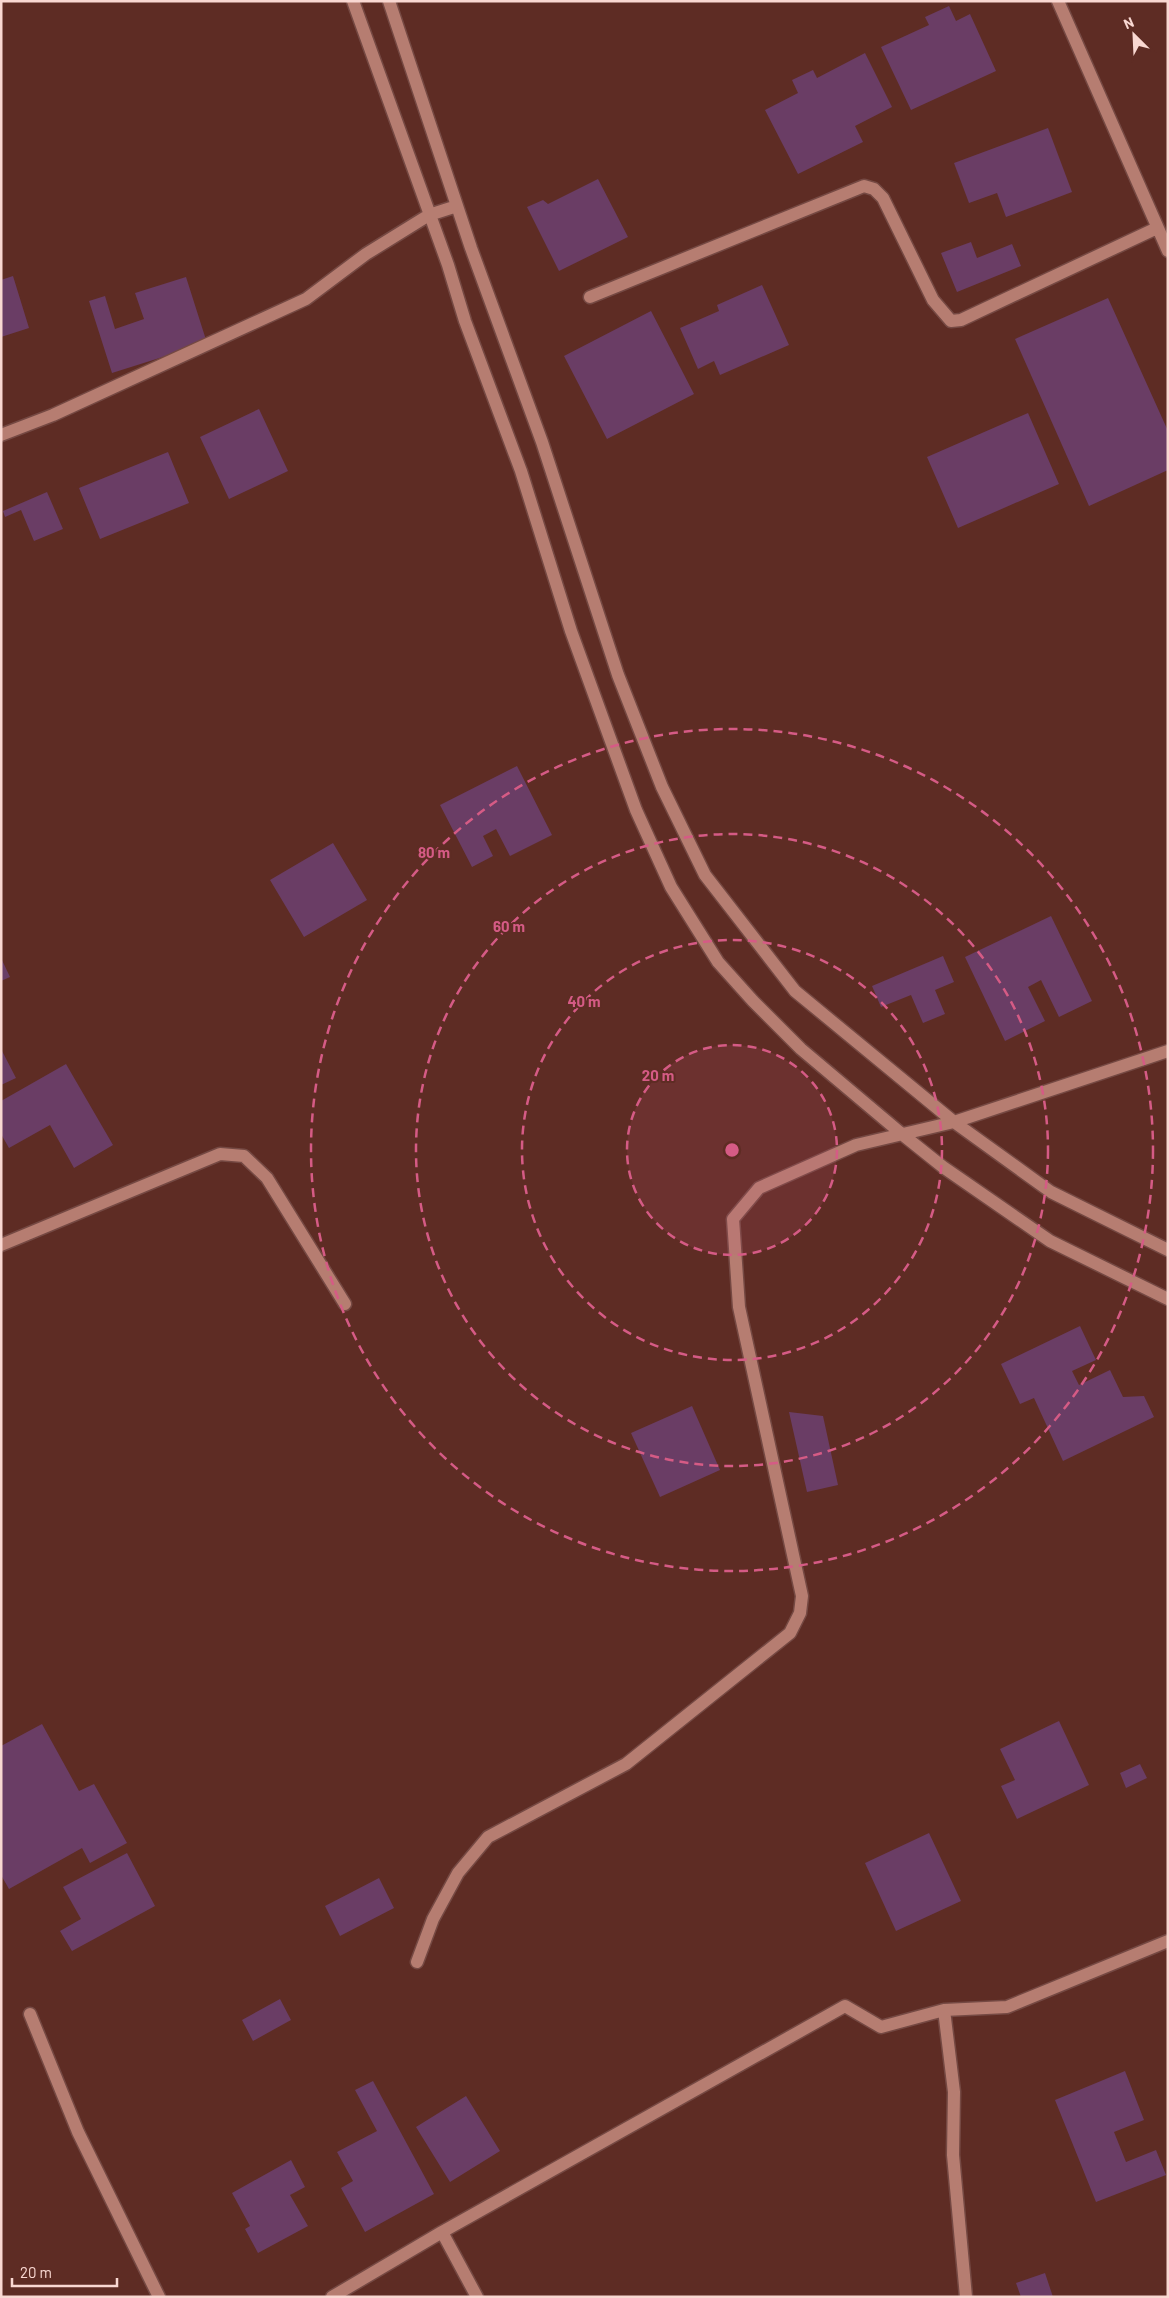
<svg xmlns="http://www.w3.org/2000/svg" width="1169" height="2298" font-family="Barlow,sans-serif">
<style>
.building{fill:#6a3d65}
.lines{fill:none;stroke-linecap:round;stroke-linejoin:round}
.minor-casing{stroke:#754943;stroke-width:15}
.minor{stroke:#b67d71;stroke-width:12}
.ring{fill:none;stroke:#d55b85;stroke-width:2.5;stroke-dasharray:9 6}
.centre{fill:#d55b85;stroke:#5e2c24;stroke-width:2.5}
.ring-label{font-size:15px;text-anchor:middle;font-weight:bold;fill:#d55b85;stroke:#5e2c24;stroke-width:4;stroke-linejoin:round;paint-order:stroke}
</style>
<rect width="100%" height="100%" fill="#5e2c24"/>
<!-- building -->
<path class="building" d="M949 6 956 21 970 14 996 71 911 110 881 47 929 25 925 17Z
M865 53 892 107 855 126 863 142 798 174 765 110 798 93 792 80 813 70 817 78Z
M1048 128 1072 192 1006 217 997 193 969 203 954 163Z
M598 179 628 237 559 271 527 207 543 200 548 204Z
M971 242 977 258 1012 244 1021 266 957 292 941 253Z
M13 276 29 328 1 337V280Z
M186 277 207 343 112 373 89 301 105 296 115 329 144 319 135 293Z
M762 285 789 345 720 375 714 361 698 369 680 328 719 311 717 305Z
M1108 298 1168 431V470L1089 506 1015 339Z
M651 311 694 394 607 439 564 356Z
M259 409 288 471 229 499 200 437Z
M1028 413 1059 484 958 528 927 457Z
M168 452 189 503 100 539 79 488Z
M47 492 63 529 34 541 21 510 5 517 3 511Z
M517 766 552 835 510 856 496 829 483 836 493 856 472 867 440 805Z
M333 843 367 900 304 937 270 880Z
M1051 916 1092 1001 1059 1017 1041 980 1028 987 1045 1021 1005 1041 965 957Z
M943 956 954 982 935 990 945 1014 923 1023 911 995 881 1007 872 986Z
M1 958 10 977 1 981Z
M1 1049 16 1078 1 1085Z
M66 1064 113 1145 74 1168 50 1125 9 1148 1 1134V1101Z
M1080 1326 1096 1360 1072 1371 1079 1385 1110 1370 1123 1397 1144 1396 1154 1417 1063 1461 1034 1398 1020 1404 1001 1364Z
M692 1406 720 1470 660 1497 631 1433Z
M789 1412 823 1416 838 1485 807 1492Z
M1059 1721 1089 1785 1017 1819 1001 1786 1015 1780 1000 1749Z
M42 1724 79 1791 94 1784 127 1843 90 1863 82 1848 9 1889 1 1875V1746Z
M1140 1764 1147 1778 1126 1788 1120 1773Z
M929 1833 961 1901 896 1931 865 1863Z
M127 1853 155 1906 72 1951 60 1931 81 1919 63 1887Z
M379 1878 394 1908 340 1936 325 1906Z
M280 1999 291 2020 253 2041 242 2020Z
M1125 2071 1144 2120 1114 2132 1126 2162 1156 2150 1166 2175 1096 2202 1055 2100Z
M373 2081 434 2194 365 2232 341 2188 353 2181 337 2152 377 2131 355 2090Z
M466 2096 500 2151 450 2182 416 2127Z
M291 2160 305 2187 290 2195 308 2226 258 2253 245 2229 250 2226 232 2193Z
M1045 2273 1053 2297H1021L1016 2283Z"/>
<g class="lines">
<defs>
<path id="minor" d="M353 1 448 265 465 321 521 471 571 631 636 810 671 887 718 962 753 1001 801 1049 903 1135 943 1167 1050 1241 1168 1299
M389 1 471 248 542 442 618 675 662 787 705 875 795 991 954 1122 1051 1192 1168 1250
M1058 1 1168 251
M590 297 864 186 874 189 883 198 933 300 951 321 961 320 1157 228
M1 435 53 415 306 299 366 254 429 215 457 206
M1 1245 220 1154 244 1156 267 1178 345 1304
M417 1962 433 1919 458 1873 488 1837 626 1764 790 1633 800 1613 802 1596 739 1307 733 1219 759 1188 856 1145 954 1122 1168 1051
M944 2010 954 2092 953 2155 966 2297
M30 2014 78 2132 159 2297
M442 2232 477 2297
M332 2297 442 2232 845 2006 881 2027 944 2010 1007 2007 1168 1941"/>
</defs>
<!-- minor casing -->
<use href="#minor" class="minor-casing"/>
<!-- minor -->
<use href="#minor" class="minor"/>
</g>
<!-- distance rings -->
<circle cx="732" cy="1150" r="105" fill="#d55b85" fill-opacity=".12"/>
<g class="ring">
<circle cx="732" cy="1150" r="105"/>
<circle cx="732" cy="1150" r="210"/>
<circle cx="732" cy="1150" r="316"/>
<circle cx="732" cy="1150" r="421"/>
</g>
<circle cx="732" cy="1150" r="8" class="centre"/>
<g class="ring-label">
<text x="434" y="858">80 m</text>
<text x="509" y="932">60 m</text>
<text x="584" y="1007">40 m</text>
<text x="658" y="1081">20 m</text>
</g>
<!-- border -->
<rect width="1169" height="2298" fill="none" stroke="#f9d8d2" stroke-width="5"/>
<!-- north arrow -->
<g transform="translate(1134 35) rotate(336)" stroke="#5e2c24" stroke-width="4" paint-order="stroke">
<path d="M0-4L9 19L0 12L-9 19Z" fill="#f9d8d2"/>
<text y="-8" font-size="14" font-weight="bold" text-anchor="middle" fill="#f9d8d2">N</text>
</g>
<!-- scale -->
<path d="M12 2278v8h105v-8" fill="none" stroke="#f9d8d2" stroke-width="2.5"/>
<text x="20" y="2278" font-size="15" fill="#f9d8d2" stroke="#5e2c24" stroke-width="4" paint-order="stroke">20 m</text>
</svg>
